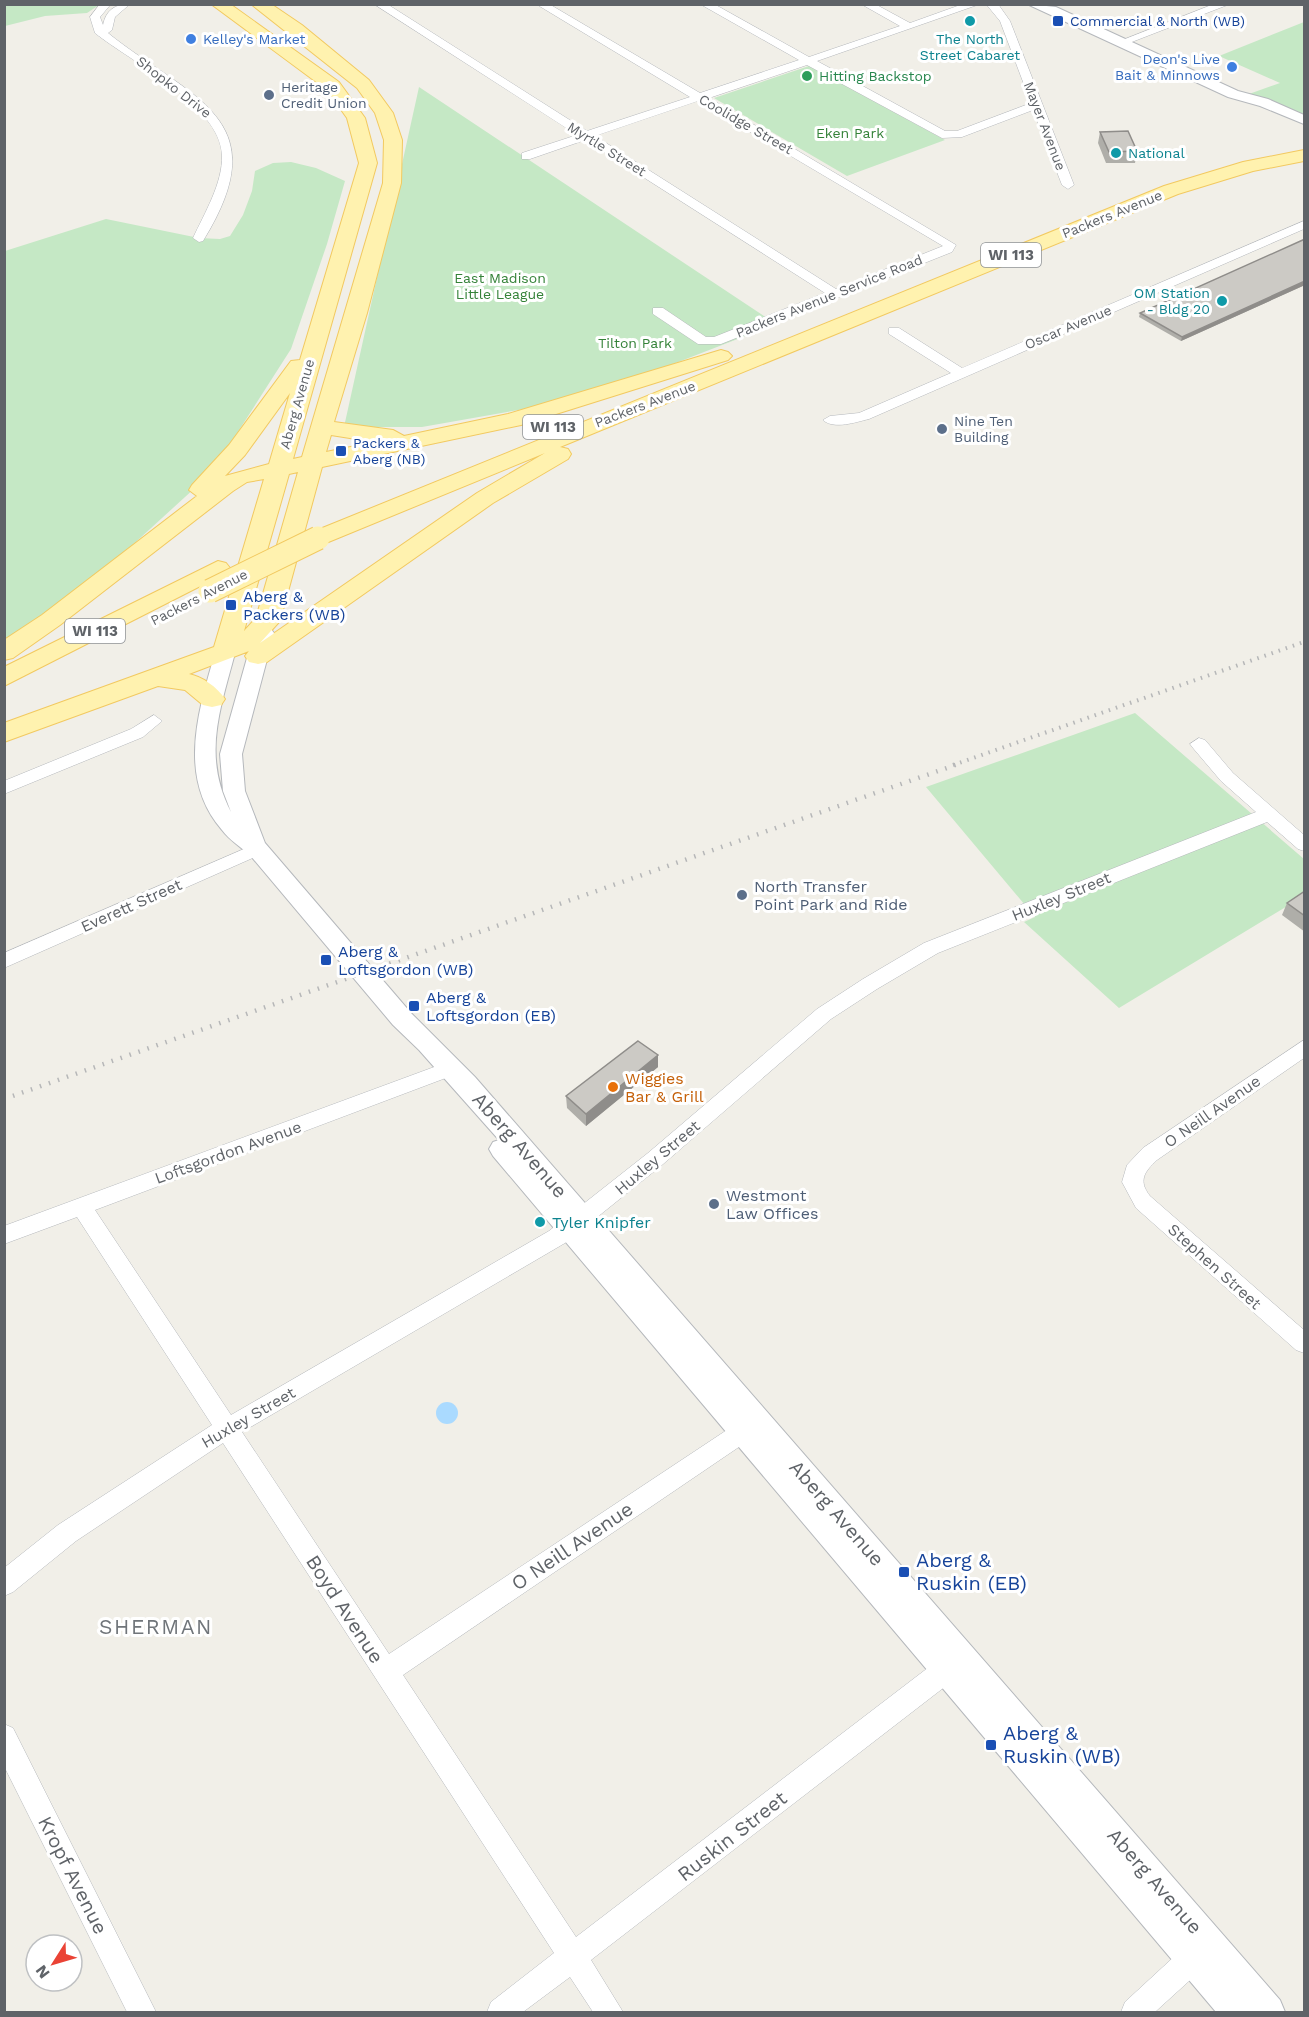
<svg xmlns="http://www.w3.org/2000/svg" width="1309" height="2017" font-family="'Work Sans',sans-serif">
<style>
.green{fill:#c5e8c5}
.water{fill:#aadaff}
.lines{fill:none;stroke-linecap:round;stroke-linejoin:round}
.minor-casing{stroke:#b5b8bc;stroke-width:1}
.tertiary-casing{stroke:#b5b8bc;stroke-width:2}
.primary-casing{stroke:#f2c960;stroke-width:2}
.minor{fill:#fff;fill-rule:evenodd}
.tertiary{fill:#fff;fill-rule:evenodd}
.primary{fill:#fff2af;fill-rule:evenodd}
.rail-far1{stroke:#b6b7b8;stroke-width:4;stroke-dasharray:1.5 6;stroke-linecap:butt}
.rail{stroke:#b6b7b8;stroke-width:4.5;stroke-dasharray:1.5 8;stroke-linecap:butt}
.primary-bridge-casing{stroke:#f2c960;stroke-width:25;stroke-linecap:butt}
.primary-bridge{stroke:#fff2af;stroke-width:23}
.wall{fill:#afaea9}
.shaded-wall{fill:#8f8d8a}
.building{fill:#cccac5;stroke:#8f8d8a;stroke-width:1.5}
.culture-dot{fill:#0f9aa8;stroke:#fff;stroke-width:2}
.transit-dot{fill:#1a4fb4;stroke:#fff;stroke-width:2}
.shop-dot{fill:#3f7fe0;stroke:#fff;stroke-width:2}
.leisure-dot{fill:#2e9e5b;stroke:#fff;stroke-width:2}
.service-dot{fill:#5c6f8a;stroke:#fff;stroke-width:2}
.food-dot{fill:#e8710a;stroke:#fff;stroke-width:2}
.labels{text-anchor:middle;stroke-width:6;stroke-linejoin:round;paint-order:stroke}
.far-transit-label{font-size:14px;fill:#164399;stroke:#fff;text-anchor:start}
.far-shop-label{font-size:14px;fill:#366cbe;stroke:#fff;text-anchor:start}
.far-culture-label{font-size:14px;fill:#0d838f;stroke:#fff}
.far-leisure-label{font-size:14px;fill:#27864d;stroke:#fff;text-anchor:start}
.far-street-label{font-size:14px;fill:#5f6368;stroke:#fff}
.far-service-label{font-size:14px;fill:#4e5e75;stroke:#fff;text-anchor:start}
.far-park-label{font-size:14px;fill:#348238;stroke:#fff}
.shield{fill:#fff;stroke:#8f9295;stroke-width:1.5}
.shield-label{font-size:15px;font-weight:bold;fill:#5f6368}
.transit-label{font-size:16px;fill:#164399;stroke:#fff;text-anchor:start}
.service-label{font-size:16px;fill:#4e5e75;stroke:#fff;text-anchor:start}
.street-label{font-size:16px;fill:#5f6368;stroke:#fff}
.food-label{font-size:16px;fill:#c56008;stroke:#fff;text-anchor:start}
.culture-label{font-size:16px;fill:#0d838f;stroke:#fff;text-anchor:start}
.near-street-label{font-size:20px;fill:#5f6368;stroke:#fff}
.near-transit-label{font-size:20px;fill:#164399;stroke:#fff;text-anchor:start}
.near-neighbourhood-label{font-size:21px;letter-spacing:1.5px;fill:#70757a;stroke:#fff}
</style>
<rect width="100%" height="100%" fill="#f1efe8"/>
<!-- green -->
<path class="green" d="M5 4H99V5L87 13 45 16 5 26Z
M1304 22V117L1249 94 1280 83 1219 56Z
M809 66 945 140 847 176 714 98Z
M419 87 776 324 668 366 524 409 422 427H344Z
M291 162 316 168 345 181 327 244 291 349 234 438 196 487 116 560 5 643V251L106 219 199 238 220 239 230 236 243 215 252 191 255 171 273 163Z
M1135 713 1304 859V896L1119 1008 1024 922 1035 917 926 787Z"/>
<!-- water -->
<path class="water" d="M436 1413a11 11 0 1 1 22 0a11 11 0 1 1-22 0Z"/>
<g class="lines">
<defs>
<path id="minor" d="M100 4H111L100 17 103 25C106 10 115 4 130 4L115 17 112 30 108 33C190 99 280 117 203 241L199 242 193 238C204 214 223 183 222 155 220 105 131 62 95 33L90 17Z
M374 4H387L587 131 690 97 536 4H549L700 93 799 60 700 4H714L809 57 900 26 861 4H875L910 23 963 4H980L817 61 945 131H957L1031 103 1000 21 986 4H998L1010 21 1074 185 1068 189 1062 185 1033 110 962 137 942 138 807 65 709 98 956 245 952 252 721 344H698L653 314V308H663L706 337H714L825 293 585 140 530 159H522V153L577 135ZM698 101 943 246 836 289 595 136Z
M1214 4H1230L1124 45 1115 43Z
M1304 221V229L869 419C856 422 834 430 823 420L830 416 859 413 951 373 889 334V328H899L962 368Z
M154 715 162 721 143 737 4 794V781L131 729Z
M1199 738 1205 740 1233 773 1304 835V851L1298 849 1267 822 938 953 877 989 831 1019 662 1165 565 1243 242 1432 389 1654 745 1418 753 1415 761 1418 765 1425 761 1432 403 1675 576 1937 946 1654 955 1651 964 1654 968 1663 964 1672 591 1960 623 2012H593L570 1977 523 2012H487L491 2002 554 1953 223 1443 76 1541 13 1592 4 1596V1568L58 1525 212 1425 77 1217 4 1244V1226L445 1063 452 1060 459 1063 462 1068 459 1073 95 1210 231 1415 549 1231 648 1153 817 1009 863 979 924 943 1256 812 1221 781 1193 748 1190 744Z
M258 843 264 845 267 849 264 853 4 968V953Z
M1304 1040V1058L1157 1160C1144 1172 1138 1181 1150 1196L1304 1330V1353L1296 1350 1136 1208 1122 1182 1127 1165 1143 1148Z
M4 1724 13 1728 156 2012H127L4 1766Z
M1200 1938 1210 1942 1214 1952 1210 1962 1155 2012H1121L1125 2002 1190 1942Z"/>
<path id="tertiary" d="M1027 4 1056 7 1238 91 1268 99 1304 115V124L1260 106 1228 97Z
M264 627 271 629 274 633 242 754 245 791 265 843 411 1013 475 1077 1280 2000 1285 2012H1216L493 1156 489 1149 493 1142 499 1140 419 1050 393 1025 250 855C241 847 229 840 222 830 177 778 198 712 215 653L218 648H232L235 653C220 710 202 756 231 812L223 791 220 754 254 633 257 629Z"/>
<path id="primary" d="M211 4H230L339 82 365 118 377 163 293 459 302 457 383 183 384 140 375 113 357 88 251 4H271L302 25 369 80 393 113 402 140 401 183 367 313 334 422 393 430 404 436 508 414 721 350 728 352 732 356 728 360 521 425 322 467 280 621 260 643 477 493 545 453 326 543H310L306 538 310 533 1164 186 1243 162 1304 150V161L1253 171 1178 194 560 447 568 449 571 454 568 459 493 503 267 662 258 664 249 662 245 656 249 651 189 674C203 677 217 687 225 699L221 705 212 707 203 705 185 690 158 686 4 742V723L214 647 264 479 247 482 233 491 60 625 13 658 4 660V640L42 615 197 496 189 490 192 485 229 445 291 361 300 360 359 163 347 118 327 90ZM290 393 269 464 225 476 245 455ZM331 435 375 442 326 452ZM298 472 256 618 244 631 289 474Z
M218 561 226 563 230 568 226 573 4 686V667Z"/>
</defs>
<!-- minor casing -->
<use href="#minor" class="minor-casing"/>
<!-- tertiary casing -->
<use href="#tertiary" class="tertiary-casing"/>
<!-- primary casing -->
<use href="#primary" class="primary-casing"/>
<!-- minor -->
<use href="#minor" class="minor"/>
<!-- tertiary -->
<use href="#tertiary" class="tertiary"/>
<!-- primary -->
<use href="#primary" class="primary"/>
<!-- rail-far1 -->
<path class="rail-far1" d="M953 765 1304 642"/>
<!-- rail -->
<path class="rail" d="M4 1099 958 764"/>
<defs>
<path id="primary-bridge" d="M210 591 318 538"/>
</defs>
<!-- primary-bridge casing -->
<use href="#primary-bridge" class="primary-bridge-casing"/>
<!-- primary-bridge -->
<use href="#primary-bridge" class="primary-bridge"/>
</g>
<!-- wall -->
<path class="wall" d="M1100 132 1137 151 1135 163H1106L1098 143Z
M1305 239V285L1181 341 1139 317 1140 313Z
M1305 891V932L1282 915 1287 903Z
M658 1055V1067L586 1126 567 1108 566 1096Z"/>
<!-- shaded-wall -->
<path class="shaded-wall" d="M1305 281V285L1181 341 1182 337Z
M658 1055V1067L586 1126V1114Z"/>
<!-- building -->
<path class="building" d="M1128 131 1137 151 1109 152 1100 132Z
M1305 239V281L1182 337 1140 313Z
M1305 891V916L1287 903Z
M638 1041 658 1055 586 1114 566 1096Z"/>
<!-- markers -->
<g class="culture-dot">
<circle cx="970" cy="21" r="6"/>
<circle cx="1116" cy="153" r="6"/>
<circle cx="1222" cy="301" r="6"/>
<circle cx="540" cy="1222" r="6"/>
</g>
<g class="transit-dot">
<rect x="1052" y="15" width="12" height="12" rx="3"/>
<rect x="335" y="445" width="12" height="12" rx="3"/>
<rect x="225" y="599" width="12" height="12" rx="3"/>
<rect x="320" y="954" width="12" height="12" rx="3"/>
<rect x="408" y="1000" width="12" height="12" rx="3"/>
<rect x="898" y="1566" width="12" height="12" rx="3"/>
<rect x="985" y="1739" width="12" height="12" rx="3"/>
</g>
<g class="shop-dot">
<circle cx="191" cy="39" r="6"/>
<circle cx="1232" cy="67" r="6"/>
</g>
<circle class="leisure-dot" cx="807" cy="76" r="6"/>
<g class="service-dot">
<circle cx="269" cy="95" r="6"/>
<circle cx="942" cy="429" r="6"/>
<circle cx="742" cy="895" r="6"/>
<circle cx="714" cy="1204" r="6"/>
</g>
<circle class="food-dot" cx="613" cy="1087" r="6"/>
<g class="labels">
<!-- far-transit labels -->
<g class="far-transit-label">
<text x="1070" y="26">Commercial &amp; North (WB)</text>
<text x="353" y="448">Packers &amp;<tspan x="353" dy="16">Aberg (NB)</tspan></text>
</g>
<!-- far-shop labels -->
<g class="far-shop-label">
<text x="203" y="44">Kelley's Market</text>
<text x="1220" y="64" text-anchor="end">Deon's Live<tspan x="1220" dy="16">Bait &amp; Minnows</tspan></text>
</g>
<!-- far-culture labels -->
<g class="far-culture-label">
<text x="970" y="44">The North<tspan x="970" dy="16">Street Cabaret</tspan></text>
<text x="1128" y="158" text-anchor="start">National</text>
<text x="1210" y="298" text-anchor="end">OM Station<tspan x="1210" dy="16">- Bldg 20</tspan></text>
</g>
<!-- far-leisure labels -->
<g class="far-leisure-label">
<text x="819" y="81">Hitting Backstop</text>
</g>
<!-- far-street labels -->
<g class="far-street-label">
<text transform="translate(174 87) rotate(38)" y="5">Shopko Drive</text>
<text transform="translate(746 124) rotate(30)" y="5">Coolidge Street</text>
<text transform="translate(1045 126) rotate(69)" y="5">Mayer Avenue</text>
<text transform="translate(607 149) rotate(32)" y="5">Myrtle Street</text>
<text transform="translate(1112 214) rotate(-22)" y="5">Packers Avenue</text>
<text transform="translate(829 296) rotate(-22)" y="5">Packers Avenue Service Road</text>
<text transform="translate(1068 327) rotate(-23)" y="5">Oscar Avenue</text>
<text transform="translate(297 404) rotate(-74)" y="5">Aberg Avenue</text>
<text transform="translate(645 404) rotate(-21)" y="5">Packers Avenue</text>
<text transform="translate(199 597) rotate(-27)" y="5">Packers Avenue</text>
</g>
<!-- far-service labels -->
<g class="far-service-label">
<text x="281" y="92">Heritage<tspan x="281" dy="16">Credit Union</tspan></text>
<text x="954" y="426">Nine Ten<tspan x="954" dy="16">Building</tspan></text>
</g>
<!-- far-park labels -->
<g class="far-park-label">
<text x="850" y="138">Eken Park</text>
<text x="500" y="283">East Madison<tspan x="500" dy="16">Little League</tspan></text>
<text x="635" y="348">Tilton Park</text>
</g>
<!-- shield labels -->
<g class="shield">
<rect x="981" y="243" width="60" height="24" rx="4.5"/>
<rect x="523" y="415" width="60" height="24" rx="4.5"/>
<rect x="65" y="619" width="60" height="24" rx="4.5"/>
</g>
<g class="shield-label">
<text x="1011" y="260">WI 113</text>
<text x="553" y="432">WI 113</text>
<text x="95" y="636">WI 113</text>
</g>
<!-- transit labels -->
<g class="transit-label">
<text x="243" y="602">Aberg &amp;<tspan x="243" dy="18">Packers (WB)</tspan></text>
<text x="338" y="957">Aberg &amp;<tspan x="338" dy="18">Loftsgordon (WB)</tspan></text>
<text x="426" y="1003">Aberg &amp;<tspan x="426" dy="18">Loftsgordon (EB)</tspan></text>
</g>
<!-- service labels -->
<g class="service-label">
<text x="754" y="892">North Transfer<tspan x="754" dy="18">Point Park and Ride</tspan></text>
<text x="726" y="1201">Westmont<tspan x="726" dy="18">Law Offices</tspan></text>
</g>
<!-- street labels -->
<g class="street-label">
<text transform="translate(1061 896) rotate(-22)" y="6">Huxley Street</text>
<text transform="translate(131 905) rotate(-24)" y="6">Everett Street</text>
<text transform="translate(1212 1111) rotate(-35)" y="6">O Neill Avenue</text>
<text transform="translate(228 1152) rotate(-20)" y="6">Loftsgordon Avenue</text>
<text transform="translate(657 1157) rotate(-40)" y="6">Huxley Street</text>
<text transform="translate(1215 1266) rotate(42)" y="6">Stephen Street</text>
<text transform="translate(248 1417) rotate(-30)" y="6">Huxley Street</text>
</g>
<!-- food labels -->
<g class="food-label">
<text x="625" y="1084">Wiggies<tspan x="625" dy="18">Bar &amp; Grill</tspan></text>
</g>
<!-- culture labels -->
<g class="culture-label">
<text x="552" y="1228">Tyler Knipfer</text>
</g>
<!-- near-street labels -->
<g class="near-street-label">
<text transform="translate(520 1145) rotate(49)" y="7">Aberg Avenue</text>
<text transform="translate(837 1513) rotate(49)" y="7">Aberg Avenue</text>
<text transform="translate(572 1546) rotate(-34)" y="7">O Neill Avenue</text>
<text transform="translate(345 1609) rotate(57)" y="7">Boyd Avenue</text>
<text transform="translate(732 1836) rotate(-38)" y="7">Ruskin Street</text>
<text transform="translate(73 1875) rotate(63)" y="7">Kropf Avenue</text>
<text transform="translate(1155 1881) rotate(49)" y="7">Aberg Avenue</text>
</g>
<!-- near-transit labels -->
<g class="near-transit-label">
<text x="916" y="1567">Aberg &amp;<tspan x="916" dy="23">Ruskin (EB)</tspan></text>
<text x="1003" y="1740">Aberg &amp;<tspan x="1003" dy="23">Ruskin (WB)</tspan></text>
</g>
<!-- near-neighbourhood labels -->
<g class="near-neighbourhood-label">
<text x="156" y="1634">SHERMAN</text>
</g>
</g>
<!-- border -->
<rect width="1309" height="2017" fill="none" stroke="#5f6368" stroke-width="12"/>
<!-- north arrow -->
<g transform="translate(54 1963) rotate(233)"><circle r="28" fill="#ffffff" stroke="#bfc1c3" stroke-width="1.5"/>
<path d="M0-4.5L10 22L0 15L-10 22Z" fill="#ea4335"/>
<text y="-9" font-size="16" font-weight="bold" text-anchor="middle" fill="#5f6368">N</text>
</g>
</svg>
